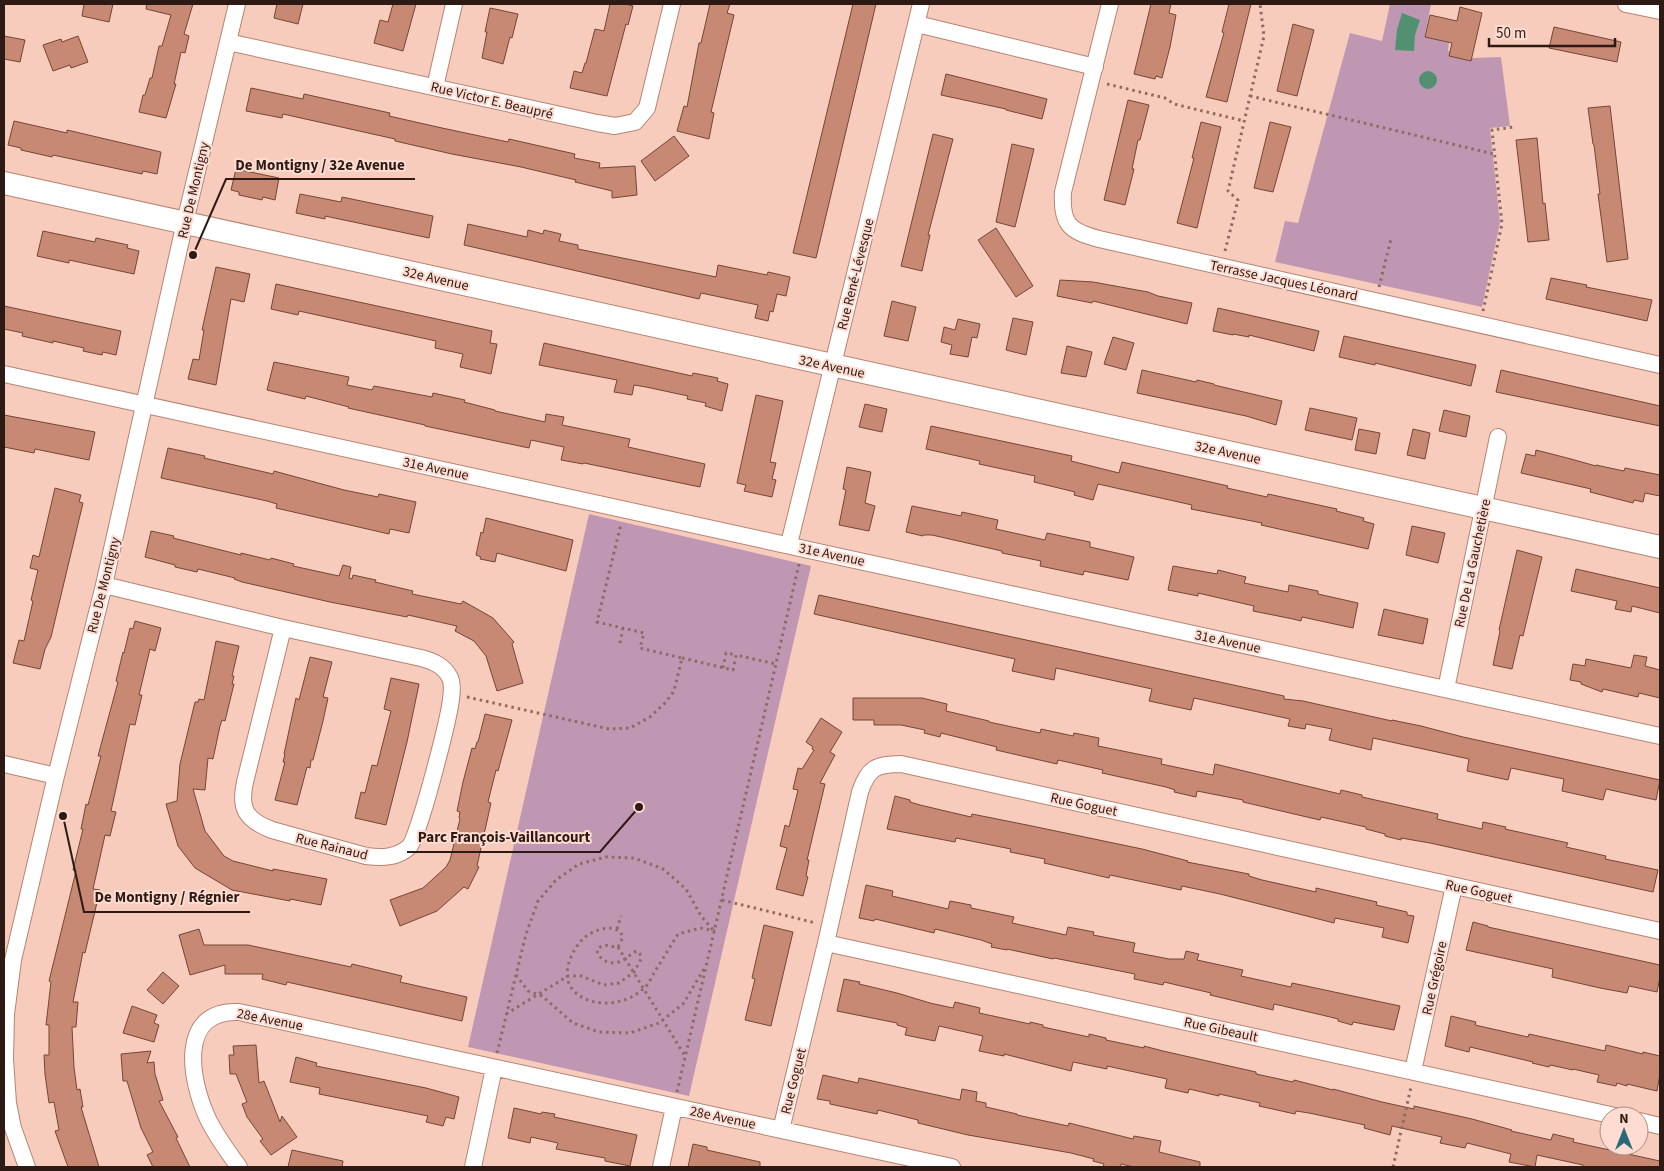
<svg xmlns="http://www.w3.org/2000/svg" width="1664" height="1171" font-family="'Source Sans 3',sans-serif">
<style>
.green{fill:#c097b2}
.water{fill:#519070}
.building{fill:#c78973;stroke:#744636}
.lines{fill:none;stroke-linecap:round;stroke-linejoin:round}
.street-casing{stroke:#b68472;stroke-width:18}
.secondary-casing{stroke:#b68472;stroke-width:24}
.path{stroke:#8b6c62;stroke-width:3;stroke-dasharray:2.5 4;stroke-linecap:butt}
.street{stroke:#fff;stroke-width:16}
.secondary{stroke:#fff;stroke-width:22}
.labels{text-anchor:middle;stroke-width:4;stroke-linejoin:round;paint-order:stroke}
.street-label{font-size:14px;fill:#2e1a14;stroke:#fedcd1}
.leader{fill:none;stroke:#2e1a14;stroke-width:2}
.callout-dot{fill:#2e1a14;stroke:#fedcd1;stroke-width:2}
.callout-label{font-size:15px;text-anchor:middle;font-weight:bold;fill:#2e1a14;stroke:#fedcd1;stroke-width:4;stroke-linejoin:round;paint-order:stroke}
</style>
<rect width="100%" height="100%" fill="#f8ccbd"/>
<!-- green -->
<path class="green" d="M1390 4H1431L1425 35 1449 42 1448 51 1473 58 1501 57 1510 126 1490 128 1500 223 1482 307 1275 262 1285 221 1298 223 1350 33 1382 41Z
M589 514 811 566 689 1096 468 1047Z"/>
<!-- water -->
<path class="water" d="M1402 13 1420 20 1415 35 1414 51 1395 50 1397 30Z
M1419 80a9 9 0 1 1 18 0a9 9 0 1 1-18 0Z"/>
<!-- building -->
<path class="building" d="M84 4H113L109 22 82 16Z
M147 4H193L184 34 189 36 185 53 181 52 174 84H176L166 118 139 112 143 95H145L150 78H152L159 46H162L171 15 146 9Z
M277 4H303L298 24 274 18Z
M393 4H416L403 51 374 43 380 20 388 22Z
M610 4H626L633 6 628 25 626 24 607 96 570 88 574 71 582 73 585 63H586L595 29 604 31Z
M710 4H730L727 13 734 15 711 112 714 113 709 139 677 131 684 106 687 107 699 43H701Z
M853 4H876L816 258 793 253Z
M1151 4H1171L1169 13 1176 15 1170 47 1162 78 1156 76 1155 79 1134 74Z
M1229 4H1251L1227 102 1206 97 1224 33 1222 32Z
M1460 7 1482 13 1471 61 1449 56 1452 43 1425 37 1430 15 1457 21Z
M490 8 518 14 512 38 510 37 503 64 482 58 487 32H485Z
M1293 24 1314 30 1297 96 1277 91Z
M1554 27 1621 42 1617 62 1549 48Z
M4 36 25 40 20 62 4 59Z
M78 36 88 62 71 68 70 65 53 71 43 45 61 39 62 42Z
M946 74 1047 99 1042 119 1006 110V109L941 95Z
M251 88 303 99 304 94 390 113 389 116 442 128 508 142 509 139 575 154 574 158 600 163 599 168 635 166 637 195 612 198V191L575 182 576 180 521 167 452 154 395 141V139L283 114 282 118 246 111Z
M1128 100 1149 105 1140 140H1138L1132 169H1134L1125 205 1104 200Z
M1610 106 1628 259 1607 262 1598 194H1600L1594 145 1593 144 1588 108Z
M14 121 67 133V130L161 152 157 174 143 171 142 174 53 155 52 157 21 150V148L8 145Z
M1201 122 1221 127 1197 228 1177 223 1194 158H1192Z
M1270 122 1291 127 1273 192 1254 188Z
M933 134 953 139 928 235H930L922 271 901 266Z
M674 136 689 156 655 181 641 161Z
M1537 138 1543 204 1545 203 1549 240 1528 242 1516 140Z
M1012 144 1034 149 1015 227 996 222Z
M236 169 279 178 275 200 263 197 262 200 239 195V192L231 190Z
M300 194 341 202 342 197 433 216 429 238 325 216V219L296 213Z
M468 224 527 237 528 230 543 234 544 230 561 234 559 241 578 245V249L716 277 718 265 767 275 768 272 790 277 786 296 777 294 773 312 770 311 768 321 755 318 758 305 701 293 699 299 464 245Z
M996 228 1033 286 1016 297 978 240Z
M43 231 95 242 96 238 128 245 127 248 139 251 134 274 69 260V263L37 256Z
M216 267 250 274 244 302 231 299 216 385 188 379 193 359 199 360 204 330H202Z
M1551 278 1587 285 1586 287 1652 300 1647 321 1546 299Z
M1060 280 1093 282 1148 292 1158 296 1192 303 1187 324 1093 301 1092 303 1057 296Z
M276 284 492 331 490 343 497 344 491 374 460 367 463 354 435 348 436 341 299 311 298 315 271 309Z
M892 301 916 307 908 341 884 336Z
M4 306 121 331 116 355 103 352 102 355 83 351 84 348 53 341V343L22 336 23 333 4 329Z
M1218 308 1319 331 1314 351 1249 335V337L1233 334V335L1213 331Z
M1013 318 1033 322 1026 355 1006 350Z
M958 319 980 324 977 338 972 337 968 357 950 354 952 345 941 342 944 327 955 330Z
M1344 336 1476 365 1471 386 1375 363V365L1339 357Z
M1113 337 1134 343 1126 370 1104 364Z
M544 343 692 376 693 373 718 378 717 381 728 384 722 411 705 406 706 403 687 399 688 396 646 387 634 385 632 395 614 392 617 380 539 365Z
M1067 346 1092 352 1086 377 1061 373Z
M274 362 349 377 347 385 372 390 374 386 432 397 433 393 465 400 464 402 495 410V411L545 422 546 414 564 417 562 425 630 439 628 447 705 464 700 487 584 463 583 464 561 460 564 447 531 440 529 448 425 426V425L348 408 349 407 306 396 305 399 267 390Z
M1142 370 1196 382 1197 380 1214 384V385L1282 401 1276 425 1246 416 1137 393Z
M1501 370 1660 406V426L1496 392Z
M756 395 783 401 770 462 776 463 772 479 776 480 772 497 744 491 746 485 737 483Z
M865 404 887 409 882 432 859 427Z
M1310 408 1357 418 1352 440 1305 430Z
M1444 410 1470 416 1466 437 1439 431Z
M4 415 95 432 89 460 35 449 34 453 4 447Z
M931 426 1072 456 1071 461 1119 473 1122 462 1228 486 1227 488 1267 497 1268 494 1337 509 1336 511 1364 518 1363 521 1374 524 1368 549 1261 525 1262 523 1191 509 1192 505 1098 484 1093 500 1074 495 1075 492 1034 482 1035 476 979 464 980 461 926 449Z
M1359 429 1380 433 1376 454 1355 450Z
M1413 429 1430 433 1425 459 1407 455Z
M168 448 205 456 204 458 273 474 274 471 344 490 378 497 379 494 416 502 409 533 390 529 389 534 276 508 277 504 267 501 161 478Z
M1536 450 1571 459 1596 466V465L1624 471 1625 468 1660 475V496L1645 493 1643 502 1634 500 1633 503 1590 492 1591 489 1521 473 1526 454 1535 456Z
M847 467 871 472 865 503 875 506 869 531 839 525 846 490 843 489Z
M55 488 81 495 79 502 83 503 51 637 45 649 40 669 13 663 19 640 24 641 33 601 31 600 38 570 30 568 33 555 39 557Z
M912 506 961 516 962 512 998 520 996 529 1045 540 1047 533 1090 542V547L1134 557 1128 580 1084 571 1083 575 1040 566 1041 561 1002 553V551L932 535H923V536L906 532Z
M486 518 573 540 566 571 497 553 495 562 480 559 481 557 476 555 481 532 483 533Z
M1412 526 1445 533 1438 563 1406 555Z
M151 531 174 536 173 538 241 555V553L270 560 271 558 294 564 293 566 339 576 343 565 351 567 349 578 352 579 353 575 376 580 375 582 413 591 412 594 461 604 463 601 493 618 514 642 512 644 523 683 497 691 486 656 474 641 455 631 457 626 408 615 407 617 330 602 242 582 234 579 235 578 198 569 197 572 175 567V565L145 557Z
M1517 550 1542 557 1523 636 1520 635 1512 669 1493 665 1500 631 1499 630Z
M1173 566 1217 574 1218 570 1246 577 1244 583 1288 592 1289 585 1318 591V594L1358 603 1353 628 1302 617 1301 621 1293 619 1253 611 1254 606 1198 593V596L1168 590Z
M1576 569 1660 588V613L1632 606 1631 612 1615 609 1617 601 1571 591Z
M819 595 1284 696V699L1303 701 1392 721V720L1421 726 1463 737 1660 780 1656 800 1606 789 1603 800 1562 791 1564 779 1511 768 1508 780 1485 775 1467 771 1469 759 1373 738 1371 750 1329 740 1332 729 1306 724 1305 729 1288 726 1290 719 1194 698 1191 710 1149 701 1152 689 1056 668 1054 680 1012 671 1015 659 814 614Z
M1384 609 1428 619 1423 644 1378 635Z
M135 621 161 628 155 651 150 649 139 695H142L135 725 130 724 111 811 116 812 110 836 105 835 93 889 100 890 85 953 83 952 73 1002H78L76 1027H72L74 1067 77 1090 80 1089 83 1107H81L99 1167H68L55 1131 59 1130 54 1102 49 1103 45 1074 44 1055H49V1025H46L51 982 49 981 76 871 73 870 83 829H81L86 804 88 805 101 756H98L118 682 116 681 123 652 124 653 130 628 133 629Z
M216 641 239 646 232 676H234L232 684H234L225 721 222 720 220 726 213 759 208 758 205 790 193 789 205 831 224 856 233 861 273 871V869L327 879 321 905 290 899V901L232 890 195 868 178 846 166 804 177 801 180 764 195 702H198L199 699 204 700Z
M1634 655 1647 657 1645 666 1660 670V698L1639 693 1638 697 1603 689 1602 692 1581 684V682L1570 680 1573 664 1585 666 1586 659 1631 668Z
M310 657 332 662 323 697 328 698 323 721 313 760H311L310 768 307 767 297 805 275 800 285 762H283L285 754H284L296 698 299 700Z
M391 678 419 684 407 742 386 825 355 818 361 792 365 793 372 765 377 766 391 711 384 709Z
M853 698H922L947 704 946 711 989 721V722L1040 733 1041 729 1073 736 1074 733 1099 738 1098 746 1162 759 1161 764 1213 775 1215 764 1340 794 1341 790 1362 795V797L1438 814 1437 819 1482 829 1483 822 1506 827 1505 829 1568 843 1566 847 1606 856 1605 859 1658 870 1653 892 1430 843 1401 838V840L1385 836V834L1366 829V827L1321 817 1320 820 1294 814 1243 802V800L1197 791 1196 797 1174 792 1175 790 1166 787 1102 773 1103 770 1058 760 1057 764 996 750 997 747 941 733 940 737 924 733 925 730 901 725H874V720H853Z
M485 714 512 720 498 771 496 770 488 802 491 803 477 866 479 867 468 889 464 887 437 911 400 926 390 900 423 888 446 867 450 860 460 819 459 818 460 812 457 811 463 782 472 748 475 749 477 742H478Z
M821 718 842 732 830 752 835 755 820 783 825 784 807 860H809L806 876 808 877 803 896 776 889 787 848 780 846 785 825 789 827 798 790 793 789 798 768 802 769 814 750 812 749 813 747 806 742Z
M895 796 910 800V802L920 805 971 817 972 814 1027 825 1142 849 1188 861 1187 862 1249 874V876L1262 880 1316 892V888L1377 902 1376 905 1407 912V915L1414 916 1408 943 1382 937 1384 928 1335 918 1334 923 1220 894 1182 886 1181 890 1110 875 1109 878 1044 863 1045 859 1010 852 1011 849 956 838 955 842 887 829Z
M866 885 893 891 892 896 948 909 950 901 971 905V908L1014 917 1012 923 1066 935 1068 927 1094 932 1093 935 1135 943 1133 952 1169 959H1184L1186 951 1199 954 1197 960 1243 970 1241 976 1291 987 1292 983 1400 1006 1394 1030 1353 1022 1352 1025 1338 1021V1019L1322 1015 1274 1004 1273 1010 1210 995 1211 993 1164 982 1163 985 1134 979 1135 974 1054 958 1053 959 1007 949V950L991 947 992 944 981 940 935 929 934 933 875 919 874 921 859 918Z
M1473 922 1488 926V927L1660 965V977L1657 992 1629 986 1627 993 1600 988 1552 977 1553 969 1466 950Z
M764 925 793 932 771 1026 745 1020 755 979 752 978Z
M199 929 204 945H248L351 967 352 964 402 976 400 982 467 997 462 1021 287 982 286 985 262 979 263 974H225V965L190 975 179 935Z
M163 972 179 986 163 1004 147 990Z
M844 979 860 982 859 984 897 993 930 1003 953 1008 955 1002 980 1008 979 1013 1030 1024V1022L1043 1025V1027L1089 1037V1034L1106 1038V1040L1144 1048V1046L1163 1051 1256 1072V1074L1293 1082 1294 1080 1333 1090V1089L1382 1102 1414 1109V1106L1472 1119 1512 1130 1511 1131 1551 1140 1553 1134 1574 1139 1573 1142 1660 1161V1167H1583V1165L1537 1155 1535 1167 1509 1162 1511 1154 1467 1143 1465 1148 1440 1143 1442 1137 1392 1126 1390 1135 1364 1128 1365 1125 1309 1113 1296 1111 1295 1114 1259 1106 1260 1103 1219 1094V1096L1189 1089 1188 1093 1165 1088 1167 1079 1107 1066V1069L1073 1062 1071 1071 1004 1054V1056L979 1051 983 1036 939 1026 935 1041 905 1035 907 1028 897 1025V1023L837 1011Z
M132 1006 157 1015 154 1023 159 1025 154 1042 123 1033Z
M1451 1016 1476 1022 1475 1025 1528 1037 1529 1034 1605 1051 1606 1045 1643 1054V1052L1660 1056V1074L1657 1091 1627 1084V1086L1617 1083 1616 1086 1597 1082 1599 1075 1573 1069V1070L1550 1065 1549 1067 1532 1063 1533 1062 1470 1047 1469 1052 1445 1046Z
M256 1045 259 1083 264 1081 280 1122 282 1116 297 1137 271 1155 260 1141 263 1139 247 1117 242 1104 247 1102 236 1074H230L229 1055H234L233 1046Z
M151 1051 147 1063 154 1062 155 1074 163 1100 159 1101 178 1137 176 1138 190 1167H153L147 1155 153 1152 141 1128 127 1081H123L121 1054Z
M296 1057 317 1063 316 1066 426 1088 459 1097 454 1119 446 1117 443 1126 426 1122 428 1116 319 1094 320 1088 290 1082Z
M823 1075 858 1083 859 1078 960 1100 962 1089 977 1092 976 1101 986 1103V1107L1017 1114V1115L1068 1126 1069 1123 1133 1139 1134 1136 1161 1141 1159 1152 1200 1162V1167H1134L1121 1164 1120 1167H1103L1104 1164 1093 1161 1094 1159 1071 1153 968 1135 918 1123V1120L878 1110 877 1114 830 1104V1101L817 1099Z
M514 1108 541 1114 542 1112 555 1114 554 1117 568 1120 637 1135 630 1166 605 1161V1158L556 1149 558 1143 531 1137 530 1143 508 1138Z
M693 1144 707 1147V1150L760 1162V1167H688Z
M292 1150 343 1161 342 1167H288Z"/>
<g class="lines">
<defs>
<path id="street" d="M1110 4 1063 192C1061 224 1069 231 1099 239L1660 365
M1626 4 1660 11
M917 24 1095 67
M228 42 597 123 615 126 635 122 647 108 672 4
M435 87 454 4
M4 374 1660 736
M789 544 921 4
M104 585 283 628 421 658C432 661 443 665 449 676 453 682 452 692 451 699 449 718 419 837 409 847 397 858 382 858 366 856L272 830C246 820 239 809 245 782L283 628
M1446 689 1498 437
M4 764 56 776
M826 943 1615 1116
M1413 1071 1454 886
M1639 1121 1660 1126
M781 1130 826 943 860 792C868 768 876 764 901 764L1660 931
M27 1167 13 1128 8 1103 5 1059 6 1014 13 960 56 776 104 585 185 222 237 4
M239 1167C228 1152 216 1136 208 1119 190 1081 177 1009 239 1012L952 1167
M473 1167 494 1068
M661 1167 674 1107"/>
<path id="secondary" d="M4 183 1660 547"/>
</defs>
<!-- street casing -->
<use href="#street" class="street-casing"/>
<!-- secondary casing -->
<use href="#secondary" class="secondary-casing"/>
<!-- path -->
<path class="path" d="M1107 84 1165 98 1174 104 1244 121
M1250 96 1494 154
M1225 251 1238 200 1228 191 1264 36 1260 4
M1379 287 1391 239
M1483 311 1502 224 1492 130 1514 127
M620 643 623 628
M682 658 733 670 736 655 776 664
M723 668 726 653 736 655
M467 697 609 729 630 728 650 717 666 702 674 691 682 658 640 648 644 633 597 622 621 524
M722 900 816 923
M617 929 621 916
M618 947 685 1056
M516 975 528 991 542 996 573 1023 599 1032 630 1033 659 1023 683 1004 704 969
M506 1014 568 976H581L604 985 619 983 634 972 641 959 640 954 637 951C631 953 628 958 623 960 613 966 599 962 597 950 603 942 610 947 618 947L623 937C617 921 593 930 584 938 571 950 560 976 573 990 590 1009 625 1006 643 989 648 986 651 978 654 973 662 960 670 947 678 934L700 928 715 931
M497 1053 526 934 538 901 556 880 579 864 606 857 634 858 663 869 686 889 701 916 714 931
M677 1092 799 564
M1393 1167 1411 1087"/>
<!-- street -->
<use href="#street" class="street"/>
<!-- secondary -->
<use href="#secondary" class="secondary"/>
</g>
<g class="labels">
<!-- street labels -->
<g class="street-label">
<text transform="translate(492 100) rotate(13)" y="5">Rue Victor E. Beaupré</text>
<text transform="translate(193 190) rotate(-77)" y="5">Rue De Montigny</text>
<text transform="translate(855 274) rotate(-76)" y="5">Rue René-Lévesque</text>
<text transform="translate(436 278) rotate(13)" y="5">32e Avenue</text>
<text transform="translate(1284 280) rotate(12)" y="5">Terrasse Jacques Léonard</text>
<text transform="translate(832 366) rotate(12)" y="5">32e Avenue</text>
<text transform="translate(1228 452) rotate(12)" y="5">32e Avenue</text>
<text transform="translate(436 468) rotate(12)" y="5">31e Avenue</text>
<text transform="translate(832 554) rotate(12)" y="5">31e Avenue</text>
<text transform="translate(1472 563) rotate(-78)" y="5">Rue De La Gauchetière</text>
<text transform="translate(103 585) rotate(-76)" y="5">Rue De Montigny</text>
<text transform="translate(1228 641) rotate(12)" y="5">31e Avenue</text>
<text transform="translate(1084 804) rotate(12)" y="5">Rue Goguet</text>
<text transform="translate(332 846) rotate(14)" y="5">Rue Rainaud</text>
<text transform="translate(1479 891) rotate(12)" y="5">Rue Goguet</text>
<text transform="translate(1434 978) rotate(-78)" y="5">Rue Grégoire</text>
<text transform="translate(270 1019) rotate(11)" y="5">28e Avenue</text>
<text transform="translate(1221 1029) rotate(12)" y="5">Rue Gibeault</text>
<text transform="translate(793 1081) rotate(-76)" y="5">Rue Goguet</text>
<text transform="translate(723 1117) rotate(12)" y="5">28e Avenue</text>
</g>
</g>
<!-- callouts -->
<path class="leader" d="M193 255L226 179H415M639 807L600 852H407M63 816L84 912H250"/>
<g class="callout-dot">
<circle cx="193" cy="255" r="5"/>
<circle cx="639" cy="807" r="5"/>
<circle cx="63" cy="816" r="5"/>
</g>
<g class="callout-label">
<text x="320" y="170">De Montigny / 32e Avenue</text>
<text x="504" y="842">Parc François-Vaillancourt</text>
<text x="167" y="902">De Montigny / Régnier</text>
</g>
<!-- border -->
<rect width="1664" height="1171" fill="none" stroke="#2e1a14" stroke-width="10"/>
<!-- north arrow -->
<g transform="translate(1624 1131)"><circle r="24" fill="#fedcd1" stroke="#ab8e85"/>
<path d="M0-4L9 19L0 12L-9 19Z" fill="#276a7c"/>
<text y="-8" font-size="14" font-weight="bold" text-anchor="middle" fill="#2e1a14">N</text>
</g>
<!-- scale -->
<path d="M1489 38v8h126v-8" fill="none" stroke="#2e1a14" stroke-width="2.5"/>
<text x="1496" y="38" font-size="15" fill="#2e1a14" stroke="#fedcd1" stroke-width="4" paint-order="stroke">50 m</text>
</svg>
